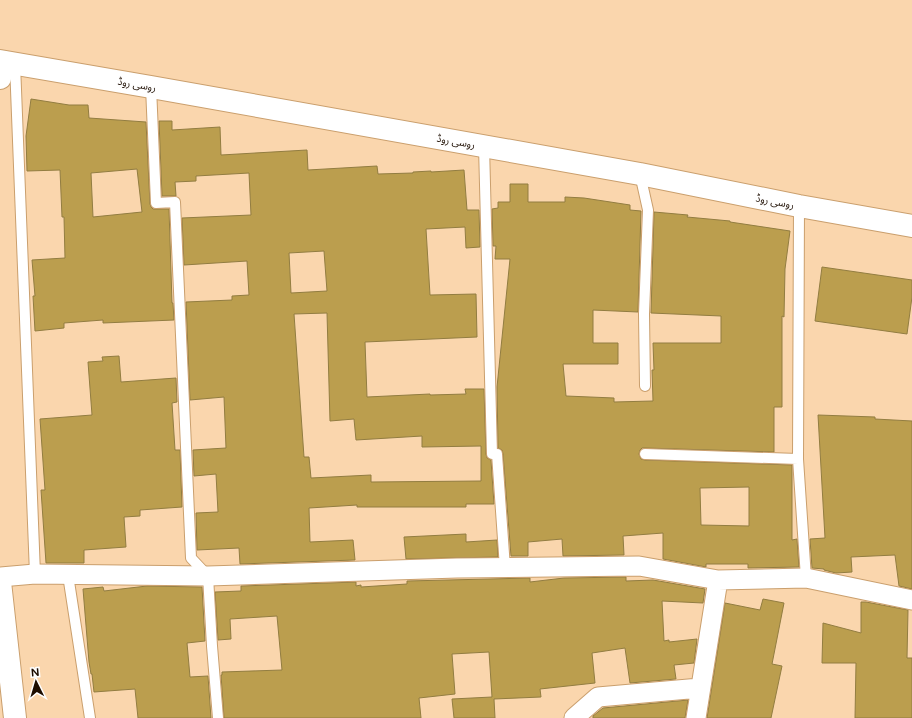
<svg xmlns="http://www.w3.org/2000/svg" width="912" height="718" font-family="Figtree,'Noto Sans Arabic',sans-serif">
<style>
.building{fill:#bb9e4e;stroke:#927d41;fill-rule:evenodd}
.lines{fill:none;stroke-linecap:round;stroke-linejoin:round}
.service-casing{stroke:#ca9f6d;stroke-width:12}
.minor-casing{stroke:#ca9f6d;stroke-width:21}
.tertiary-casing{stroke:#ca9f6d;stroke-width:24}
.secondary-casing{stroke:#ca9f6d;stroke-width:24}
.service{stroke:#fff;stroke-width:10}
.minor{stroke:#fff;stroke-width:19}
.tertiary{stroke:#fff;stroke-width:22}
.secondary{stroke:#fff;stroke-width:22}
.labels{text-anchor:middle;stroke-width:3;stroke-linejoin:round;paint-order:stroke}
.street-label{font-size:10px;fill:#1d0d00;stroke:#fefefe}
</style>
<rect width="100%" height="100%" fill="#fad6ad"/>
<!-- building -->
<path class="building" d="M31 99 69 105H88L89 118 146 122 150 204 151 207 153 209H169L172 303H173L174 320 103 323V320L64 323V328L35 331 33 296H35L32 260 65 258 64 217H62L60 170 27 171 26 136ZM137 169 142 212 93 217 91 173Z
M159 121H172V130L220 127 221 155 307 150 308 170 377 166 378 174 413 173V172L431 171V172L464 170 467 210H479L480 247 466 248 465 227 426 229 430 295 476 294 477 337 365 342 367 397 430 394V395L466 394 465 389H484L486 454 487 458 491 460 494 504H466V507H357V505L309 508 310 542 353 540 355 560 240 564 239 548 197 550 196 513 218 512 216 474 194 476 193 450 226 448 224 397 190 400 186 302 232 300V296L249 295 247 261 184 265 182 218 251 215 249 173 196 176V181L175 182 176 196H162ZM324 251 327 291 291 293 289 253ZM327 313 330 421 354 419 356 440 422 436V447L481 446V481L371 482V475L311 478 309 457H304L294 314Z
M510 184H528V202H565V197L584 198 630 205V210L641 211 638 312 593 310V343H618V364H563L566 396 614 398V402L653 401 652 370H654L653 343H721V316L651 313 654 212 688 215 687 217 730 221V222L790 231 785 269 784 317 782 316V407H774V452L645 448H642L640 450 639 454 641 459 645 460 792 465V540L797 539 799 567 748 568V564H706V567L663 559V533L623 536 624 555 563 556 562 539 528 542V556H511L503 454 502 450 498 448 497 387 510 259H495L496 246H493L492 209 498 208V202H510ZM749 487V526L701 525 700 488Z
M822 267 912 280V297L907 334 815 321Z
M119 356 121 382 176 378 177 402 172 403 175 450H180L182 507 140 510V516L124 517 126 547 84 550V563H46L41 490H45L40 419 92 415 88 362 103 361 102 357Z
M818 415 875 417V419L912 421V589L899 586 895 555 851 557 852 572 836 573 824 570V569L812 568 810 539 825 538Z
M466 534V542L497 540 498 557 406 559 404 537Z
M626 577V581L653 580 705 589 703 603 662 601 664 641 669 640V642L697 639 694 663 674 665 676 679 630 683 625 648 592 653 595 683 540 689 541 697 494 699 495 718H454L452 699 492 697 489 652 452 654 455 694 419 698 421 718H224L221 675H222V672L282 670 277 616 230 619 231 639 218 640 215 592 241 591V586L356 582V586L361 585V587L407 584V581L530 578V582L564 578Z
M103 587 104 591 147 586 202 587 205 641 187 643 190 677 208 676 211 718H138L135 689 94 692 92 674H91L89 662 83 589Z
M763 599 784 603 772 664 782 666 771 718H707L725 603 760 610Z
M861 602H866L908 610 907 658H912V718H855L856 663H822L823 623 861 633Z
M688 700 685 718H593V716L603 708Z"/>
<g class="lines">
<defs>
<path id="service" d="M15 64 35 574
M151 87 156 203 175 202 191 558 208 576 212 646 218 718
M484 146 492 454H497L505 568
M640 174 648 210 644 314 645 386
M799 206 798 459 806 578
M645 454 798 459
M68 575 90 718"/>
<path id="minor" d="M0 577 35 574 208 576 457 568 639 566 718 580 806 578 912 600
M574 718 598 697 700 688
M696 718 718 580"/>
<path id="tertiary" d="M0 78 3 62
M0 582 15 718"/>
<path id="secondary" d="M0 61 151 87 640 174 799 206 912 226"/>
</defs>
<!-- service casing -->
<use href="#service" class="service-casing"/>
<!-- minor casing -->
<use href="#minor" class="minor-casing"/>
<!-- tertiary casing -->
<use href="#tertiary" class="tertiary-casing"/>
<!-- secondary casing -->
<use href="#secondary" class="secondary-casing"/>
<!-- service -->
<use href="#service" class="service"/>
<!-- minor -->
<use href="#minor" class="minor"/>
<!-- tertiary -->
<use href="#tertiary" class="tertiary"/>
<!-- secondary -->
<use href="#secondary" class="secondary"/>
</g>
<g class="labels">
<!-- street labels -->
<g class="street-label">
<text transform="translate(137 84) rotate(10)" y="4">روسی روڈ</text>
<text transform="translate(456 141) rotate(10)" y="4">روسی روڈ</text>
<text transform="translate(775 201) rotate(11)" y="4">روسی روڈ</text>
</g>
</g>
<!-- north arrow -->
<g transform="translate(36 682) rotate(355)" stroke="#fefefe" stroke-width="3" paint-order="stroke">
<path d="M0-3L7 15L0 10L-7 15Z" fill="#1d0d00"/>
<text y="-6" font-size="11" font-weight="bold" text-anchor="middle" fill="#1d0d00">N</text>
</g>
</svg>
